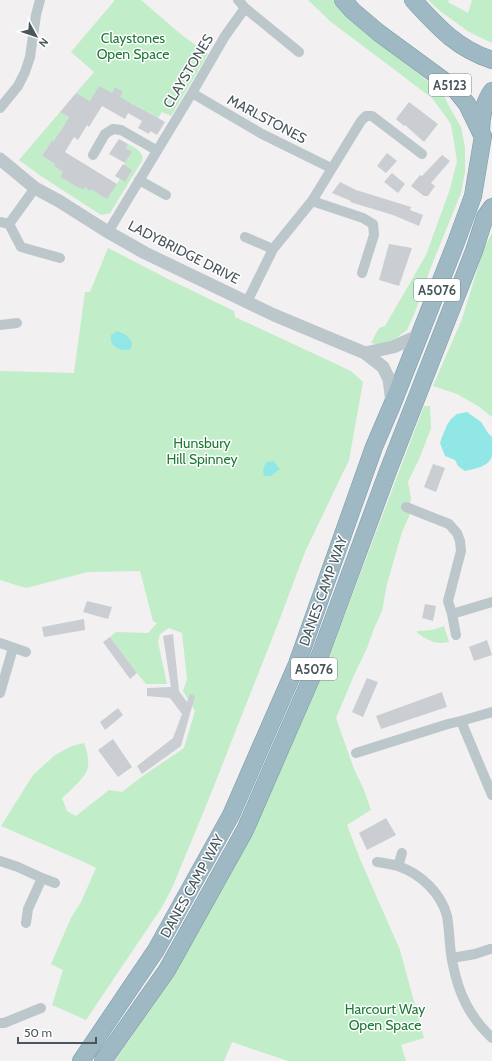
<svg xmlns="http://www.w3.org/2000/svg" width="492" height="1061" font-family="Cabin,sans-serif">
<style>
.green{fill:#c1edc8}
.water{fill:#91e7e5}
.building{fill:#caced2}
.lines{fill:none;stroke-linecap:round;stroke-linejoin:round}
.trunk-casing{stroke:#7699a7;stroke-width:18}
.minor{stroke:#bcc7cc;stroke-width:10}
.tertiary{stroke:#bcc7cc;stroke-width:13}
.trunk{stroke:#9eb9c4;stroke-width:17}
.labels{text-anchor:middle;stroke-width:3;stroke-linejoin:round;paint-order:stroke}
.shield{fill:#fff;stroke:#80898d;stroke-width:1}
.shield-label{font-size:13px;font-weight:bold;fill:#49575c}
.park-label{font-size:14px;fill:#1d7a36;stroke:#fff}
.street-label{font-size:14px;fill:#49575c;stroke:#fff}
</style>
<rect width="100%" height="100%" fill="#f2f0f0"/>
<!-- green -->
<path class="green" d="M115 0H141L183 36 208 54 171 116 162 112 158 118 136 105 135 106 120 102 115 88 112 93 90 101 76 93 94 72 71 52Z
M308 0H333L374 40 419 74 443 94 450 108 461 127 465 147V172L461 193 431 267 415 312 407 330 392 341 380 345 371 343 379 328 385 326 426 255 450 189 457 161 451 124 432 98 331 22Z
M428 0H449L448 2 468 13 472 0H492V43L469 32 440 11Z
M60 112 69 117 61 129 58 143 52 140 42 156 55 164 54 166 63 172 60 177 69 182 72 179 82 185 80 189 83 190 85 187 90 190 92 189 107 198 120 179 125 182 124 165 132 152 126 148 128 144C135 148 145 152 142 161L110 213 101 215 41 176 19 160Z
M492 233V417L478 406 457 394 433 386 462 319 484 248Z
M108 248 170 280 234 311 235 317 351 371 363 382 349 460 305 552 279 621 208 801 172 888 162 907 86 1020 52 1005 63 970 51 964 71 918 81 902 96 868 84 862 1 826 33 775 55 755 72 746 84 743C87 751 89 759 88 767 87 776 69 792 62 798L67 811 76 816 109 790 122 792 140 778 184 748 195 711 183 691 187 679 182 633 169 628 160 634 158 642 167 684H146L137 673 110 637 116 632 148 633 157 623 153 621 140 571 88 572 26 588 0 580V371L74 373 85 292H90Z
M424 406H430L431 428 420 457 408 482 411 499 407 512 410 514 402 532 387 584 382 611 375 626 367 648 355 673 336 718 354 769 364 790 371 810 347 825 360 859 400 950 424 1038 401 1045 406 1061H288L232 1042 224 1061H115L173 976 207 914 305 710 345 614Z
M444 626 449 642C435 645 428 640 417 633V631L432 630Z"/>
<!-- water -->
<path class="water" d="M117 331 126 335 132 342 131 349C124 352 114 349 111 341 111 339 111 337 111 335Z
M467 412 481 422 488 433 492 437C492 442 492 452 492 456 489 467 474 469 465 471L458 466 455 460 445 456 440 443 442 437 447 425 451 419 457 414Z
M273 461 280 469 271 476H264L263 470 266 462Z"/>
<!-- building -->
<path class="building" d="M99 86 112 93 115 87 123 92 120 97 135 106V105L165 122 157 135 150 131 149 134 138 128 142 121 128 113 125 119 102 106 89 127 87 125 78 140 74 137 65 152 117 184 107 199 91 189 90 191 85 187 83 190 60 177 63 172 54 166 55 164 42 156 52 140 54 141 69 117 60 112 76 93 90 101Z
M409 102 438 124 424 142 405 125 404 126 396 119Z
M119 139 128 144 126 148 132 152 125 163 109 154Z
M387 153 397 161 386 173 377 166Z
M442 155 450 161 431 183 435 186 428 196H424L411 186 420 175 422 176Z
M123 164 132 170 125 182 115 176Z
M392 173 405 184 398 193 384 182Z
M340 182 356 190 411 207 410 210 423 215 419 226 393 215 350 202 351 201 332 193Z
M389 244 412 248 399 286 379 280Z
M433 464 445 468 436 492 424 487Z
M87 601 112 607 108 619 83 612Z
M425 604 436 606 433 621 422 618Z
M84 619 85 630 44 637 42 627Z
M173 634 179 691 187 702 190 694 195 696 181 746 142 774 137 766 173 738 182 714 170 698 147 696V688L171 687 163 636Z
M110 637 137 673 130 679 103 642Z
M487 640 492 655 474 661 469 647Z
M367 678 378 682 363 717 352 712Z
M442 692 447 707 381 729 376 716Z
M118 708 123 715 105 730 100 722Z
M113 739 132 767 118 777 98 750Z
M386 818 396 835 367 850 359 833Z"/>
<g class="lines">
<defs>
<path id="trunk" d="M343 0 353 11 379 33 454 88 467 104 481 133
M413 0C438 27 456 48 492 60
M481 132C481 118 484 102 492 91
M81 1061 156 950 231 815 297 664 374 447 392 405 455 245 473 196 483 136
M103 1061 167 970 245 830 313 674 388 471 474 251 485 217 492 207"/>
</defs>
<!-- trunk casing -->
<use href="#trunk" class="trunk-casing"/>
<!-- minor -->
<path class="minor" d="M238 0 245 8 299 52
M192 93 262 134 331 168
M0 108 18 86 25 72 30 57 36 15 40 0
M93 155 105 134 113 129 121 130 156 150
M139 180 166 195
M312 201 363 218 373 224 374 235 362 273
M0 222 9 224 21 247 60 258
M9 224 35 188
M108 232 192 93 225 36 245 8
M245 237 273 249
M247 302 273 249 312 201 361 121 366 116H372L422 154
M0 325 17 323
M406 507 449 524 457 533 460 541 461 551 448 601 452 614
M456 635 452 614 492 602
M0 643 26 652
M0 693 13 648
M492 712 461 721 492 795
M356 753 448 724 461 721
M0 861 18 867 42 878 28 909 26 923
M377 862C384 863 391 864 398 866 421 874 441 893 447 916 450 932 449 949 453 965 459 995 470 1017 492 1038
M398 866 402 853
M42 878 55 883
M452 958 475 954 490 949H492
M0 1023H4L41 1008"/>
<!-- tertiary -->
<path class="tertiary" d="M0 159 35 188 59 201 108 232 145 253 274 315 365 353 383 367 389 379 392 403
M365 353 393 347 420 335"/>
<!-- trunk -->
<use href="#trunk" class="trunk"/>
</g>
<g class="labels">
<!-- shield labels -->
<g class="shield">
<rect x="429" y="74" width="42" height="22" rx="3"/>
<rect x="414" y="279" width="46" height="22" rx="3"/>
<rect x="291" y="658" width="46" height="22" rx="3"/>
</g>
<g class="shield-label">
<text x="450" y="90">A5123</text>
<text x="437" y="295">A5076</text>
<text x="314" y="674">A5076</text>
</g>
<!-- park labels -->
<g class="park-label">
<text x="133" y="43">Claystones<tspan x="133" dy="16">Open Space</tspan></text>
<text x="202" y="448">Hunsbury<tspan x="202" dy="16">Hill Spinney</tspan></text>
<text x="385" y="1014">Harcourt Way<tspan x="385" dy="16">Open Space</tspan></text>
</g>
<!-- street labels -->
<g class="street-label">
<text transform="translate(188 71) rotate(-59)" y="5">CLAYSTONES</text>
<text transform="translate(267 119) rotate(28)" y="5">MARLSTONES</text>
<text transform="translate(184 252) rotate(27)" y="5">LADYBRIDGE DRIVE</text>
<text transform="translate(323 591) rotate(-70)" y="5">DANES CAMP WAY</text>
<text transform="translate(192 886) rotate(-61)" y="5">DANES CAMP WAY</text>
</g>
</g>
<!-- north arrow -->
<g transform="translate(36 36) rotate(130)" stroke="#ffffff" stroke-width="3" paint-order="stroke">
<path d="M0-3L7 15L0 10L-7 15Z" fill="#49575c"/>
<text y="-6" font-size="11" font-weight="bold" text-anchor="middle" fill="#49575c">N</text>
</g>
<!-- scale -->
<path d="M18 1037v6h78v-6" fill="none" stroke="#49575c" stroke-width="2"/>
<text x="24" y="1037" font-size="12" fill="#49575c" stroke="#ffffff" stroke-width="3" paint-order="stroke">50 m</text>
</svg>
